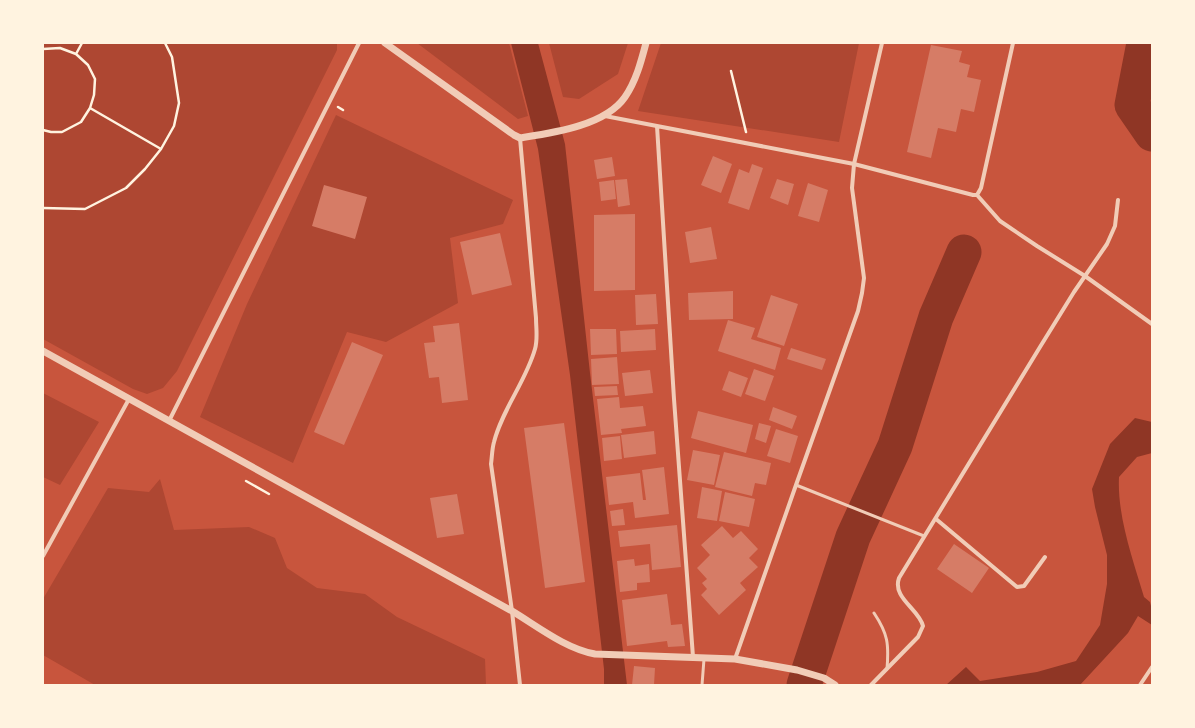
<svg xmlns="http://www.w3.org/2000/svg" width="1195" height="728" font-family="'PT Sans Narrow',sans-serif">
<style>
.green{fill:#ae4732}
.water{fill:#8f3625}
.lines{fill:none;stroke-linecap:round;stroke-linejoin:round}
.river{stroke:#8f3625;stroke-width:35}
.building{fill:#d67c66}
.path{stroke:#fff3e0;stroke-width:2.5}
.service{stroke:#f1ccb7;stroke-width:3}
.minor{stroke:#f1ccb7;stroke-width:4}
.tertiary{stroke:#f1ccb7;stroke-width:7}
</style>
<rect width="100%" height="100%" fill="#c8553d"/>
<!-- green -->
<path class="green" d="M43 43H337V50L177 371 163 388 147 394 133 389 43 339Z
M417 43H509L528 116 518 119Z
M549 43H628L618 74 579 99 563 97Z
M661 43H859L839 142 638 111Z
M336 115 513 200 503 224 450 238 458 303 386 342 347 332 293 463 200 417 247 304Z
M43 393 99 422 60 485 43 477Z
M160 479 174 530 249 527 275 538 287 568 317 588 365 594 397 617 485 659 486 685H95L43 655V599L108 488 149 492Z"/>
<!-- water -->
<path class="water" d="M511 43H538L565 144 590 373 627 685H604V669L570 375 538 149Z
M1135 418 1152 422V453L1137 457 1119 477C1117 516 1133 560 1144 597L1150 602 1152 610V625L1138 616 1128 633 1080 685H946L966 667 980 681 1037 672 1076 661 1100 625 1107 584V555L1095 507 1092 489 1110 444Z"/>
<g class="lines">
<!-- river -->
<path class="river" d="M1144 43 1132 105 1152 134
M804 685 853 537 895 446 936 317 964 252"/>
</g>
<!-- building -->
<path class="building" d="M931 45 962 51 959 62 970 65 967 77 981 80 974 112 961 109 956 132 938 128 931 158 907 152Z
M713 156 732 164 721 193 701 185Z
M612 157 615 176 597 179 594 160Z
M752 164 763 168 749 210 728 203 739 169 749 173Z
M627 179 630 205 618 207 615 180Z
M777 179 794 184 788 205 770 198Z
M614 180 616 199 601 201 599 182Z
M808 183 828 190 819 222 798 216Z
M324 185 367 197 355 239 312 226Z
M635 214V290L594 291V215Z
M711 227 717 259 690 263 685 232Z
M500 233 512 285 472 295 460 242Z
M733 291V319L689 320 688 293Z
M656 294 658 324 636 325 635 295Z
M771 295 798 304 784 346 757 337Z
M728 320 755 328 751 339 781 348 775 370 718 351Z
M459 323 468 400 442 403 439 377 429 378 424 343 435 342 433 326Z
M590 329H616L617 354 591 355Z
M655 329 656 350 621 352 620 331Z
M352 342 383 355 344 445 314 432Z
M791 348 826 359 822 370 787 359Z
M617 357 619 384 592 385 591 359Z
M754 369 774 376 765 401 745 394Z
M650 370 653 393 625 396 622 373Z
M729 371 748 378 741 397 722 390Z
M617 386 618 395 595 396 594 387Z
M619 397 620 408 643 406 646 426 621 429 622 433 601 435 597 399Z
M773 407 797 416 792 429 769 420Z
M698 411 753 425 746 453 691 438Z
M564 423 585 582 545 588 524 428Z
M759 423 771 426 766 443 755 439Z
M776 429 798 436 790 463 767 456Z
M654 431 656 454 624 458 621 435Z
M620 436 622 459 604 461 602 438Z
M693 450 720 455 714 485 687 480Z
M724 452 771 463 766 485 755 483 752 496 715 487Z
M664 467 669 514 635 518 633 502 609 505 606 477 640 473 643 500H646L642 470Z
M702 487 722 491 717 521 697 518Z
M725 492 755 499 749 527 719 521Z
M457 494 464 534 437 538 430 498Z
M623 509 625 525 612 526 610 511Z
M677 525 681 567 652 570 650 544 620 547 618 531Z
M722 526 733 538 741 531 758 549 749 558 758 567 740 583 746 590 719 615 701 595 707 589 702 583 707 579 697 568 710 555 701 545Z
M954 544 989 568 972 593 937 569Z
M634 559 635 566 649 564 650 582 637 583V590L620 592 617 561Z
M667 594 671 625 682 624 685 646 668 647 667 641 627 646 622 600Z
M634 666 655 668 654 685H632Z"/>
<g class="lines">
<!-- path -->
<path class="path" d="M43 49 60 48 76 54
M731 71 746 132
M338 107 343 110
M90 108 161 149 174 126 179 103 172 57 165 43
M43 130 51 132H62L81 122 90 108 94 95 95 79 88 65 76 54 82 43
M43 208 85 209 126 188 145 169 161 149
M246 481 269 494"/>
<!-- service -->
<path class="service" d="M796 485 924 536
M874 613C888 634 889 644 887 669
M702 685 704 659"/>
<!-- minor -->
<path class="minor" d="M605 116 854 164 973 195H977
M657 126 674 399 693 657
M977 195 1000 221 1037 246 1085 276 1152 324
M977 195 981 188 1013 43
M169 421 359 43
M936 519 1017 587 1024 586 1045 557
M43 556 129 399
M735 659 796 485 858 311 862 293 864 278 852 188 854 164 882 43
M520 685 512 611 491 464C492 457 492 449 494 442 502 410 526 381 535 349 538 339 536 328 536 318L520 138
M871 685 918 637 923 626C919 609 892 598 899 578L1040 347 1074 292 1107 244 1115 226 1118 200
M1140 685 1152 667"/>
<!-- tertiary -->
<path class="tertiary" d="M385 43 514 135 520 138C552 133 605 126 625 97 636 81 641 62 646 43
M43 351 512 611C537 626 566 649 595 654L735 659 797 670 824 678 835 685"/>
</g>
<!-- border -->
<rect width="1195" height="728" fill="none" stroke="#fff3e0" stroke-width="88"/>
</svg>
